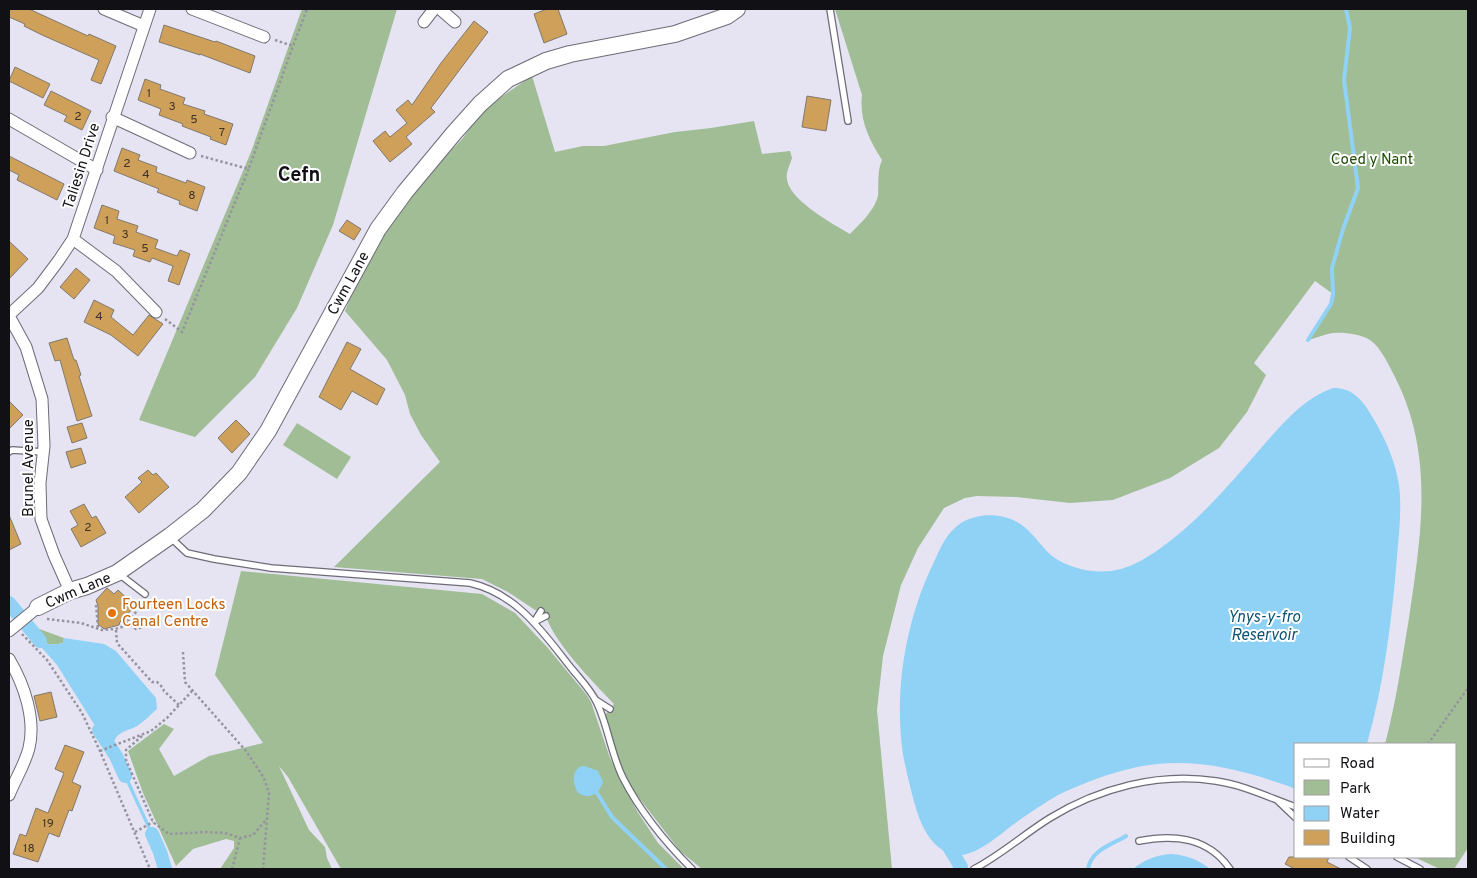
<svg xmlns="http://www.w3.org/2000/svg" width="1477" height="878" font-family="Overpass,sans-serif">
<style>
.green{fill:#a0bd95}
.water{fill:#90d2f6}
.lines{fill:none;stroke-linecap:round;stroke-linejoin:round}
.stream{stroke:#90d2f6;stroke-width:4}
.canal{stroke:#90d2f6;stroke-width:14}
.building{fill:#cea059;stroke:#80796f}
.lane-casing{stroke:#6d6c77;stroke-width:8}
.street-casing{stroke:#6d6c77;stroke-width:13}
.secondary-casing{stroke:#6d6c77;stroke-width:18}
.path{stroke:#95949e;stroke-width:2.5;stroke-dasharray:2.5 2.5;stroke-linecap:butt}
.lane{stroke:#fff;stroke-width:5.5}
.street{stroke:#fff;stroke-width:11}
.secondary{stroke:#fff;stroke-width:16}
.food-dot{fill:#e8710a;stroke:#fff;stroke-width:2}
.labels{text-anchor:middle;stroke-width:4;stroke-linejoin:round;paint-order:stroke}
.number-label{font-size:12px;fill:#403426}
.park-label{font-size:15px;fill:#1f4b04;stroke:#fff}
.street-label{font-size:15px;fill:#111015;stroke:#fff}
.food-label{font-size:15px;fill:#c56008;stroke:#fff;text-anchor:start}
.water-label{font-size:16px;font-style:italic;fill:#0d5371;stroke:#fff}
.district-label{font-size:20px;font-weight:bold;fill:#111015;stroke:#fff}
</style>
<rect width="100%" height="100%" fill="#e6e4f2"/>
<!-- green -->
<path class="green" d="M302 9H397L333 225 297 308 255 377 195 437 139 420 251 152Z
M835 9H1468V848L1454 869H1440L1414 857H1456V744H1385C1396 703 1402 660 1409 618 1421 535 1435 456 1395 377 1389 366 1381 347 1370 340 1361 334 1343 332 1333 333 1325 334 1316 338 1308 340L1331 304 1333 294 1315 281 1254 363 1266 375 1247 412 1219 448 1170 478 1113 500 1070 503 1016 497 977 496 965 498 944 508 918 548 901 585 883 656 877 710 892 869H702L680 851 633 790 615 754 605 715 614 704C595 684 548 637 545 611L535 610 508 592 482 579 334 567 440 462 421 435 410 414 405 395 387 360 345 311 361 270 381 233 419 184 463 138 482 110 532 76 555 152 583 146H604L675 132 711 128 754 121 762 154 790 151 792 158C791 162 788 168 787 173 782 197 832 223 850 234 859 225 876 209 878 195 879 183 877 171 882 160 869 140 859 119 862 95Z
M297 423 351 457 337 479 283 445Z
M241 571 482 594 515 613 547 647 586 694 591 702 610 758 637 811 658 843 684 869H341L288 777 279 766 309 830 325 847 327 858 332 869H220L234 848V841L226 839 193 849 176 866 143 793 128 751 164 724 174 729 159 749 174 776 209 756 263 743 215 675Z
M31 626 64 638 63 643C46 647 39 642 31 626Z"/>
<!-- water -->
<path class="water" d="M1333 388C1353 387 1364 402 1373 418 1385 438 1395 460 1399 485 1402 508 1399 533 1397 557 1392 619 1384 684 1367 744H1296V789C1244 770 1193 756 1137 767 1110 773 1083 783 1058 795 1044 803 1031 812 1018 821 1001 833 972 862 950 854 925 844 917 814 911 790 907 773 902 755 901 737 896 678 908 615 934 562 940 548 947 532 961 523 982 511 1010 513 1028 530 1036 538 1043 548 1052 556 1071 570 1099 575 1121 569 1135 565 1146 558 1158 550 1201 520 1234 479 1268 440 1287 419 1305 398 1333 388Z
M31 626C38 642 46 647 63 643L64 638 104 644 116 651 156 698 157 709C150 715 145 721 137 726 128 731 118 731 114 742L107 745 57 665 26 630Z
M119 758 161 850 158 851 116 760Z
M585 766 598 771 603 782C599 794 590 800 578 793 573 783 571 775 579 767Z
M1171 854C1186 855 1199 860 1210 869H1133C1144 860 1156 855 1171 854Z"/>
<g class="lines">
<!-- stream -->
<path class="stream" d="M1308 340 1331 304 1333 294 1332 268 1343 229 1358 188 1344 80 1350 28 1346 9
M597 793 612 817 666 869
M1088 869C1091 850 1111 845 1126 836"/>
<!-- canal -->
<path class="canal" d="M9 603 40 641
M99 730 116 756 125 776
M152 834 160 852 165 869
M949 847 961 867"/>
</g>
<!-- building -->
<path class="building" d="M9 9H29L88 36 89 34 116 46 101 84 91 80 99 60 42 35 24 26 25 24 9 17Z
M547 9H558L567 34 544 43 534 14Z
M474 21 488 32 431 108 435 112 406 137 412 144 390 162 373 141 385 131 390 137 407 123 396 110 408 100 412 105 441 63Z
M164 25 215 42 216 41 255 56 250 73 200 54V55L159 42Z
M15 67 50 84 43 98 9 81Z
M145 79 161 85 160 89 185 98 183 104 205 111 204 114 233 124 226 145 210 139 211 137 182 126 183 124 159 115 161 109 138 100Z
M51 91 91 111 82 130 64 121 67 116 44 105Z
M807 96 831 100 826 131 802 127Z
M122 148 140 155 138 160 157 167 156 172 186 183 187 180 205 187 197 211 179 204 180 201 157 192 159 189 114 171Z
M9 156 64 184 57 200 17 180 19 175 9 170Z
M102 205 119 211 117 219 138 226 136 232 158 240 155 248 177 256 180 250 190 254 179 285 168 281 173 266 152 258 150 262 133 256 135 250 113 243 115 236 94 228Z
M347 220 361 229 354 240 339 231Z
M9 241 28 259 9 279Z
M76 268 90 280 74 299 60 287Z
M94 300 114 310 111 317 133 335 149 315 163 324 138 356 111 335 84 322Z
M67 338 74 360H76L81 375 79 376 92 416 77 421 60 360 55 361 49 343Z
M347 342 361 349 350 369 385 389 377 405 352 391 341 410 319 397Z
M9 401 23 415 9 429Z
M236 420 250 434 232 453 218 438Z
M82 423 87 438 72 443 67 427Z
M81 448 86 463 71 468 66 452Z
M148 470 153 475 156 473 169 487 139 513 125 497 142 482 138 478Z
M84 504 92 518 96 516 106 533 81 547 71 529 78 525 70 511Z
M9 515 21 544 9 550Z
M107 588 114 594 118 590 135 606 120 622 119 625 104 629 98 624V606L96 600Z
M51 692 57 717 40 721 34 696Z
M65 745 84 752 72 782 81 786 72 811 69 810 59 837 49 833 38 862 13 854 20 834 26 836 36 808 48 813 64 773 55 769Z
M1289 857H1329L1327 862 1341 869H1295L1285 864Z"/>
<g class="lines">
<defs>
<path id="lane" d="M830 9 848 121
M9 452 12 450 44 452
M171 538 187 553 214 559 271 568 470 583C518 594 544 634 572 669 581 680 591 690 597 703 608 726 611 754 623 778 641 813 665 842 692 869
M119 574 145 594
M534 622 546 616
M534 622 541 611
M596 700 610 709
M1278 801 1296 818
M1139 841C1174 834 1208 837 1230 869
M1349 857 1367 869
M1397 857 1420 869
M974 869C1001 855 1024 834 1050 818 1099 788 1159 772 1216 781 1244 785 1270 798 1296 807"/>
<path id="street" d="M104 9 144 26
M192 9 264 37
M440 9 455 22
M424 22 434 9
M112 117 190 153
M9 119 97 170
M73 239 116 271 156 312
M9 315 38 288 59 260 73 239 150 9
M9 316 26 347 42 399 44 446 40 483 41 519 54 555 70 591
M9 631 38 607
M9 659C24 684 36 719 29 748 25 764 15 780 9 795"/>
<path id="secondary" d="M38 607 70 591 87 586 117 573 170 536 203 510 239 473 268 431 378 229 405 192 454 133 480 104 508 79 546 61 570 54 675 34 727 16 737 9"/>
</defs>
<!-- lane casing -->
<use href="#lane" class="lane-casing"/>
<!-- street casing -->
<use href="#street" class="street-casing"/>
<!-- secondary casing -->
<use href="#secondary" class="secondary-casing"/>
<!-- path -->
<path class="path" d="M275 40 293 46 307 9
M201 156 245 168H249L293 46
M165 319 182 332 249 168
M96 605 98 628
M47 619 81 623 102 630 115 629 122 627 137 611
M126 622 136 629 157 623
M116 630 117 643 152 682H157L163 688 164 691 179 705
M22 634 47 660 82 713 100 751 150 869
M183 652 185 682 246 751 264 778 269 793 263 869
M142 736 126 750V760L153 822 169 834 207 832 225 833 240 838 253 835 265 821
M1428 744 1468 688
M100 751 151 731 167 718 192 691
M135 832 153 822
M232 869 240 838"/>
<!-- lane -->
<use href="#lane" class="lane"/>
<!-- street -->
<use href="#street" class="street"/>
<!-- secondary -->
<use href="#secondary" class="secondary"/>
</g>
<!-- markers -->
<circle class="food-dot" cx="112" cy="613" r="5"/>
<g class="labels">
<!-- number labels -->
<g class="number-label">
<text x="149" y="97">1</text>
<text x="172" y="110">3</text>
<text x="78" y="120">2</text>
<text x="194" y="123">5</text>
<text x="222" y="136">7</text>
<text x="127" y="167">2</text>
<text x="146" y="178">4</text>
<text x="192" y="199">8</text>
<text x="107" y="224">1</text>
<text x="125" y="238">3</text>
<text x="145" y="252">5</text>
<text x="99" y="320">4</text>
<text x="88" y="531">2</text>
<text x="48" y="827">19</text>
<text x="29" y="852">18</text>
</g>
<!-- park labels -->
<g class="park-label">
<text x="1372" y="164">Coed y Nant</text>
</g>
<!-- street labels -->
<g class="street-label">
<text transform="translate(81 166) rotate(-72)" y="5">Taliesin Drive</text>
<text transform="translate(348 283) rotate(-61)" y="5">Cwm Lane</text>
<text transform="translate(28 468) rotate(-90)" y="5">Brunel Avenue</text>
<text transform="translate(78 590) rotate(-23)" y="5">Cwm Lane</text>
</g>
<!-- food labels -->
<g class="food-label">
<text x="122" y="609">Fourteen Locks<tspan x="122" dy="17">Canal Centre</tspan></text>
</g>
<!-- water labels -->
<g class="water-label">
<text x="1264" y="622">Ynys-y-fro<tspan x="1264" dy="18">Reservoir</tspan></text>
</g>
<!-- district labels -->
<g class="district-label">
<text x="299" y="181">Cefn</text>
</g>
</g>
<!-- border -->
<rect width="1477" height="878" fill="none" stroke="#111015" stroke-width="20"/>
<!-- legend -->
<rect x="1294" y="743" width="162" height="115" fill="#ffffff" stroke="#a09fa1"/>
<rect x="1304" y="759" width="25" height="8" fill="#ffffff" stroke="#a09fa1"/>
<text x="1340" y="768" font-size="15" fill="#111015">Road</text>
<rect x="1304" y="780" width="25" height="15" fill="#a0bd95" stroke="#a09fa1"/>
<text x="1340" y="793" font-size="15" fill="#111015">Park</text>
<rect x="1304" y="806" width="25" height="15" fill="#90d2f6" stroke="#a09fa1"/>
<text x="1340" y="818" font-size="15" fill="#111015">Water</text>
<rect x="1304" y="830" width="25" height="15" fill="#cea059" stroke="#a09fa1"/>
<text x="1340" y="843" font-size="15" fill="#111015">Building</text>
</svg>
